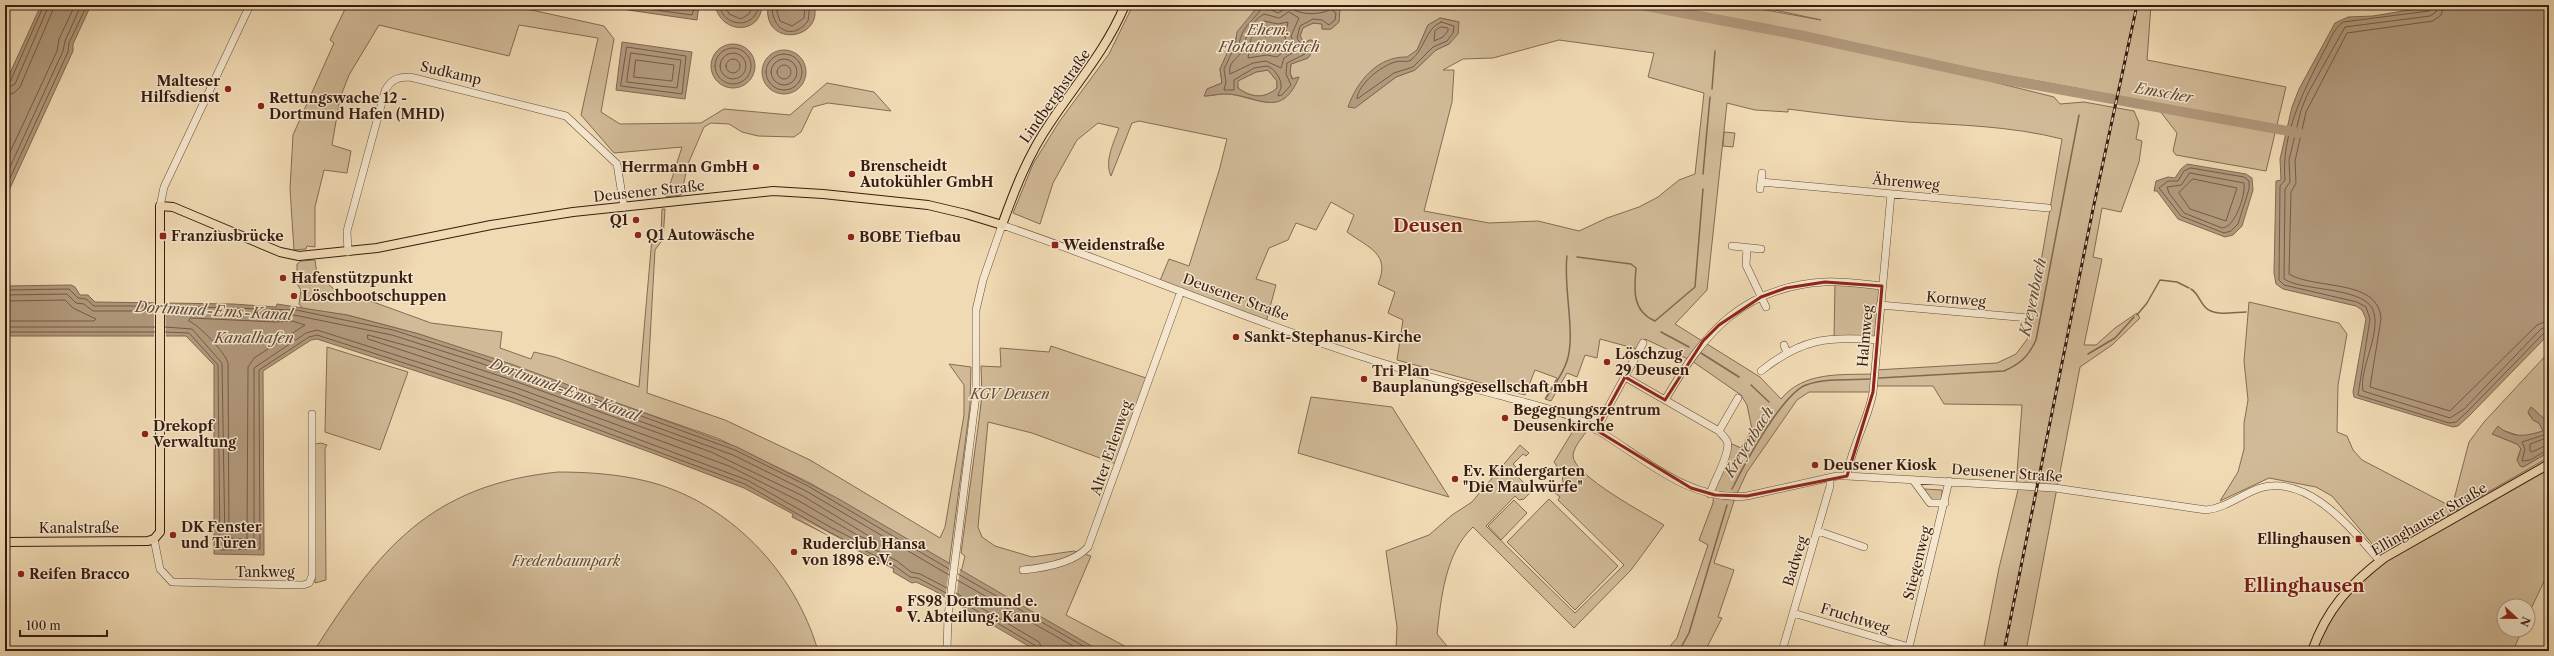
<svg xmlns="http://www.w3.org/2000/svg" width="2554" height="656" font-family="'Libre Caslon Text',serif">
<style>
.green{fill:#d1ba97;stroke:#846b54;fill-rule:evenodd}
.water{fill:#b1997c;stroke:#816751;fill-rule:evenodd}
.pier{fill:#f0dab3}
.lines{fill:none;stroke-linecap:round;stroke-linejoin:round}
.shore{stroke:#745a46;stroke-width:1}
.stream{stroke:#816751;stroke-width:1.5}
.river{stroke:#b1997c;stroke-width:10}
.minor-casing{stroke:#664c39;stroke-width:8}
.major-casing{stroke:#381c10;stroke-width:10}
.minor{stroke:#f5e7ce;stroke-width:7}
.major{stroke:#f0dab3;stroke-width:8}
.rail-casing{stroke:#381c10;stroke-width:3}
.rail{stroke:#f5e7ce;stroke-width:1.5;stroke-dasharray:4.5;stroke-linecap:butt}
.marked{fill:none;stroke:#8f2418;stroke-width:3;stroke-linejoin:round}
.poi-dot{fill:#8f2418;stroke:#f5e7ce;stroke-width:1.5}
.labels{text-anchor:middle;stroke-width:3;stroke-linejoin:round;paint-order:stroke}
.street-label{font-size:14px;fill:#381c10;stroke:#f5e7ce}
.poi-label{font-size:14px;font-weight:bold;fill:#381c10;stroke:#f5e7ce;text-anchor:start}
.park-label{font-size:14px;font-style:italic;fill:#664b38;stroke:#f5e7ce}
.water-label{font-size:15px;font-style:italic;fill:#624836;stroke:#f5e7ce}
.district-label{font-size:18px;font-weight:bold;fill:#7a1f14;stroke:#f5e7ce}
</style>
<rect width="100%" height="100%" fill="#f0dab3"/>
<filter id="stains"><feTurbulence type="fractalNoise" baseFrequency=".005" numOctaves="4"/><feColorMatrix values="0 0 0 0 .2 0 0 0 0 .09 0 0 0 0 .02 0 0 0 .5 -.17"/></filter>
<radialGradient id="worn" r=".72"><stop offset=".6" stop-color="#630" stop-opacity="0"/><stop offset="1" stop-color="#630" stop-opacity=".3"/></radialGradient>
<!-- green -->
<path class="green" d="M347 5 518 7 604 26 614 39 601 112 620 124 701 123 724 109 790 115 827 83 874 92 891 111 828 103 813 107 801 132 794 137 758 136 742 132 729 124 711 123 704 127 688 164 681 195 666 197 682 147 614 153 581 115 598 38 519 25 509 56 379 25 349 75 340 98 332 145 351 151 347 173 324 170 315 207V247L307 246 306 249 294 250 290 189 293 135 334 43 330 40Z
M1133 5H1281L1279 9 1259 5 1235 39V47H1230L1220 69 1222 83 1207 89 1205 96C1212 96 1222 93 1229 94 1258 98 1284 118 1298 77L1293 79 1290 73 1291 64 1308 58 1319 42 1310 40 1304 43 1300 36 1303 27 1314 23 1322 24V29H1331L1339 22 1332 5 1302 9 1290 5H1738L1821 20 1752 5H2151L2147 60 2286 87 2266 171 2176 155 2173 151 2177 133 2156 106 2076 88 1861 49 2054 97 2060 104 2084 102 2134 111 2139 123 2136 139 2142 141 2139 162 2121 212 2102 208 2093 257 2102 259 2084 345H2096L2115 328 2137 313 2140 318 2112 345 2080 367 2026 651H1983L1999 568 2019 486H2016L2022 405 1944 404 1933 386H1874L1873 392H1809L1797 400 1747 472 1735 498 1714 563 1734 570 1718 617 1722 618 1705 651H1666L1677 638 1708 545 1699 540 1713 503 1714 487 1732 444 1741 448 1752 429 1747 405 1741 395 1692 361 1645 339 1637 349 1600 339 1597 358 1585 355 1577 377 1567 373 1551 401 1545 399 1557 378 1535 370 1525 395 1397 360 1403 320 1388 313 1395 292 1378 284C1391 254 1369 248 1347 232L1354 215 1331 202 1316 230 1296 223 1288 240 1269 248 1256 279 1276 285 1266 322 1159 283 1169 259 1189 266 1219 171 1227 139 1139 121 1132 123 1111 176C1104 161 1114 142 1119 128L1098 123 1077 140 1053 183 1040 224 1013 213 1033 164 1059 122 1109 54ZM1440 18 1459 22 1449 44 1436 50 1415 70 1396 77 1364 101 1417 50 1428 25ZM1559 40 1654 53 1648 77 1704 93 1695 174 1679 180 1658 197 1639 207 1607 218 1579 231 1538 221 1489 223 1424 211 1452 102 1454 70H1443L1463 59 1493 58ZM1727 103 1755 110 1788 112V109C1827 114 1867 119 1907 122 1959 125 2011 126 2062 139L2028 338 2016 354 1997 363 1875 370V374C1841 375 1804 371 1781 399L1760 377 1675 324 1707 290Z
M1268 70 1277 81V88C1265 99 1251 98 1238 88L1237 81 1256 72Z
M1724 132 1735 133 1733 147 1723 146Z
M662 209H665L663 239 655 250 647 393 725 420 810 460 940 538 945 527 964 415V385L949 364 971 367 970 406 949 565 810 483 717 438 419 334 347 315 303 309 299 304 301 290 297 284V264L301 261 315 260 317 275 345 298 354 295 431 323 502 332 500 348 531 359 534 352 555 357 639 387 652 238 661 236Z
M1835 283 1882 286 1877 340 1834 339Z
M2249 302 2339 323 2347 334 2338 385 2337 432 2347 436 2353 450 2362 460 2452 507 2469 442 2484 422 2549 352V423L2531 407 2528 413 2533 420 2539 423 2543 431 2523 437 2502 430 2492 434 2517 444 2521 448 2517 460 2523 467 2549 452V457L2417 533 2387 556 2549 464V571L2528 615V606H2504V630H2522L2513 651H2312L2326 617 2384 558 2332 496 2316 487 2269 478 2220 501 2238 472 2244 449V423L2248 400 2244 361Z
M1051 346 1149 379 1119 465 1032 433 988 422 978 527 982 537 995 546 1032 557 1074 551 1091 556 1066 615 1134 651H1100L961 572 965 556 961 553 979 420 982 395 981 366 1001 367 1000 348 1049 352Z
M327 347 408 372 380 450 325 432Z
M1311 397 1392 407 1449 497 1298 453Z
M1576 426 1586 432C1582 438 1573 448 1573 456 1574 476 1646 514 1664 525L1631 570 1574 628 1473 527C1445 553 1441 599 1437 634L1451 651H1396L1397 627 1386 551 1429 535 1452 515 1472 502 1520 445 1529 453 1526 456 1523 454 1513 464 1516 467 1512 471 1532 491 1524 499 1519 500 1515 496 1486 526 1575 613 1624 565 1558 500 1560 497 1554 492 1563 483 1562 474 1554 462Z
M321 443 327 445 325 448 326 580 315 583V444Z
M558 472C587 472 617 474 646 481 728 501 795 571 818 651H314C379 549 430 485 558 472Z
M1924 489 1942 490V500H1931Z
M1549 499 1618 566 1575 610 1507 542Z
M1514 500 1527 513 1501 540 1488 526Z"/>
<!-- water -->
<path class="water" d="M41 5H91L73 44V51L5 199V84Z
M628 5H699L697 20 628 10Z
M715 5H762C761 35 721 35 715 5Z
M768 5H814C824 40 762 49 768 5Z
M1259 5 1278 9 1281 5C1292 5 1302 10 1312 9 1323 9 1330 5 1340 9L1339 22 1331 29H1322V24L1313 23 1303 28 1300 36 1304 43 1310 40 1319 42 1308 58 1291 64 1290 73 1292 79 1299 77C1282 119 1260 97 1229 94 1221 93 1212 96 1204 96L1207 89 1222 83 1220 69 1230 47H1235L1237 32ZM1268 70 1277 81V88C1265 99 1251 98 1238 88V81L1256 72Z
M2439 5H2549V334L2470 415 2458 426 2453 427 2354 397 2353 392 2366 319 2362 310 2356 306 2283 289 2276 284 2274 273 2276 181 2281 180 2280 159 2292 107 2299 89 2335 23 2348 17 2373 16Z
M1440 18 1459 22 1458 34 1449 44 1436 50 1415 70 1396 77 1355 108 1348 107C1357 81 1378 56 1407 57L1417 50 1428 25Z
M622 42 692 52 685 99 616 90Z
M711 66a22 22 0 1 1 44 0a22 22 0 1 1-44 0Z
M762 72a22 22 0 1 1 44 0a22 22 0 1 1-44 0Z
M2187 164 2246 174 2252 178 2253 190 2242 226 2233 235 2225 237 2178 219 2157 191H2154L2156 181 2168 177 2175 178 2181 169Z
M71 285 75 287 80 295H88L95 302 233 304 276 307 277 304 347 315 419 334 511 364 737 447 837 498 1100 651H1037L933 590 916 582 912 583 893 572 894 569 792 517 793 514 744 488 655 454 512 402 317 339 311 340 263 371 264 555 214 554V365L186 336H5V286Z
M2531 407 2549 423V452L2523 467 2520 466 2517 460 2521 449 2517 444 2492 434 2498 426C2512 439 2526 436 2543 431L2539 423 2533 420 2528 412Z"/>
<!-- pier -->
<path class="pier" d="M154 300H165L166 338H154Z
M796 516 846 542 852 546 851 549Z
M950 563 960 569 955 605 945 600Z"/>
<g class="lines">
<!-- shore -->
<path class="shore" d="M632 5 634 7 692 15 695 5
M719 5C724 28 755 30 759 5
M725 5 729 14 741 19 749 14 753 5
M772 5C771 29 792 42 808 21L810 5
M777 5V12L780 21 792 26 804 18 805 5
M1284 5 1282 11 1278 13 1263 6C1251 25 1242 24 1238 49L1232 52 1224 69 1226 82 1224 90H1234V80L1254 68 1267 66C1274 68 1282 79 1281 87 1281 91 1278 92 1278 96L1282 95 1291 85 1286 74 1287 63 1305 54 1311 47 1309 45 1302 46 1297 38 1300 26 1313 19 1322 20 1329 25 1335 20 1336 13 1331 9C1321 15 1304 15 1294 10L1292 5
M2433 5 2429 11 2343 22C2333 29 2329 43 2323 53 2303 92 2281 135 2285 180L2280 186 2279 280 2284 285 2357 302 2366 307 2370 319 2358 395 2449 423 2456 422 2467 412 2544 333 2549 331
M2438 5 2436 12 2430 16 2345 27 2308 93 2301 110 2289 160 2290 182 2285 189 2284 279C2303 292 2368 286 2374 313 2380 336 2359 369 2363 391L2450 418 2464 409 2541 329 2549 326
M2444 5 2441 15 2433 21 2347 33 2306 112 2295 161 2296 183 2291 192 2289 274C2315 290 2379 278 2381 319L2370 387 2450 411 2537 325 2549 320
M1289 12 1299 18 1291 36 1297 50 1284 58 1281 68 1266 61 1253 63 1230 74C1227 62 1239 58 1243 50 1246 36 1250 22 1264 14L1279 18Z
M1264 21 1278 24 1288 22 1285 37 1288 48 1277 57 1267 55 1248 58 1251 39Z
M1441 22 1454 26 1453 33 1447 41 1433 47 1413 67 1394 73 1357 99C1358 84 1381 66 1395 62 1401 60 1406 63 1411 60 1425 49 1425 29 1441 22Z
M1441 27 1448 28V31L1443 37 1434 41 1435 31Z
M627 47 686 56 682 94 621 86Z
M715 66a18 18 0 1 1 36 0a18 18 0 1 1-36 0Z
M720 66a13 13 0 1 1 26 0a13 13 0 1 1-26 0Z
M631 53 681 60 677 88 627 82Z
M766 72a18 18 0 1 1 36 0a18 18 0 1 1-36 0Z
M771 72a13 13 0 1 1 26 0a13 13 0 1 1-26 0Z
M726 66a7 7 0 1 1 14 0a7 7 0 1 1-14 0Z
M636 60 674 65 672 81 634 77Z
M777 72a7 7 0 1 1 14 0a7 7 0 1 1-14 0Z
M5 84 10 82 44 5
M5 89 15 84 49 5
M5 95 14 93 20 87 55 5
M5 163 57 51 59 39 75 5
M2191 168 2244 177 2249 181V189L2238 224 2231 231 2224 233 2181 216 2159 188 2168 181H2178L2184 171Z
M2190 173 2244 183C2246 194 2235 228 2222 228L2184 213 2169 193 2167 187 2181 185Z
M5 178 63 51 65 41 81 5
M2193 179 2237 188 2226 221 2190 209 2179 193Z
M5 189 68 52 69 43 87 5
M5 290 69 289 78 298 86 299 94 306H155
M5 295 67 294 76 303 84 304 93 311H155
M5 301 65 300 73 308 96 319 94 321H5
M165 306 296 310 393 330 481 358 735 450 808 486 949 569
M165 311 294 315 392 335 480 363 733 455 806 491 949 575
M191 318 275 322 292 321 305 325 254 358 248 367 247 539 229 538 228 363C225 352 199 325 189 321Z
M5 327H155
M165 327 192 329 222 363 225 545 254 544V368L306 333 317 330 515 393 747 480 832 528 897 561 911 572 920 574 947 588
M5 332H155
M165 332 189 333 218 365 220 550 260 549 259 370 309 337 317 335 513 398 745 484 829 532 895 566 910 577 918 578 946 593
M368 335 415 348 506 378 711 452 803 496 877 541 874 542 857 535 799 501 729 466 517 388 368 339Z
M2549 426 2546 427 2544 435 2522 442 2525 449 2522 461 2530 460 2549 449
M2549 437 2530 444V451L2532 452 2549 444
M958 574 1092 651
M957 580 1082 651
M956 593 1039 642 1043 651
M955 598 1036 646 1038 651"/>
<!-- stream -->
<path class="stream" d="M1712 89 1715 51
M1703 174 1710 97
M1577 257 1631 264 1636 268C1634 290 1632 311 1655 321L1695 287 1703 189
M2191 289C2199 294 2199 301 2205 307 2214 317 2234 312 2246 312
M2137 315 2147 303 2160 280 2177 282 2189 288
M1661 332 1689 347
M1701 353 1739 377
M2088 354 2115 338 2134 317
M1879 378 2004 371C2020 364 2028 357 2036 340L2079 115
M1751 385 1769 402
M1546 398C1553 387 1563 374 1567 361 1576 334 1563 287 1567 256
M1732 489C1744 465 1782 394 1806 385 1825 378 1851 380 1871 379
M1679 651 1689 633 1727 505"/>
<!-- river -->
<path class="river" d="M1641 5 1799 35 1991 77 2299 133"/>
<defs>
<path id="minor" d="M1761 182 2048 208
M1760 189 1762 173
M160 206 164 187 250 5
M1732 246 1761 249
M1747 248 1746 265 1766 307
M348 252 347 231 385 91C391 79 398 77 410 77L566 116 617 164 624 207
M1880 305 2029 318
M1784 345 1787 353
M1761 371C1801 339 1827 336 1877 340
M1625 377 1719 431C1721 434 1725 437 1727 441 1732 452 1713 482 1710 494
M1665 400C1704 333 1742 287 1824 282 1843 281 1863 284 1882 286
M1596 430 1643 343
M1719 431 1738 398
M1847 476C1851 447 1868 421 1873 392L1891 194
M1913 480 1930 503H1945
M1818 531 1864 547
M154 539 160 569 172 582 303 585 309 583 312 576V414
M1023 570C1043 568 1074 563 1088 547L1181 291
M1793 613 1909 647
M947 651 948 616 976 395V310L983 280 1002 225C1122 266 1239 317 1360 356 1406 371 1452 383 1498 395 1525 403 1554 408 1579 420 1633 446 1682 503 1747 496L1837 476H1847L2055 488 2206 510C2226 508 2242 494 2260 488 2309 474 2352 530 2380 561
M1782 651 1830 486V478
M1908 651 1949 481"/>
<path id="major" d="M5 542 148 541 154 539 160 532V206L173 207 280 252 299 256 377 248 491 225 573 212 773 191 823 194 928 205 966 214 1002 225C1015 189 1028 155 1050 123 1077 82 1105 52 1125 5
M2312 651C2327 609 2349 585 2384 558L2549 464"/>
</defs>
<!-- minor casing -->
<use href="#minor" class="minor-casing"/>
<!-- major casing -->
<use href="#major" class="major-casing"/>
<!-- minor -->
<use href="#minor" class="minor"/>
<!-- major -->
<use href="#major" class="major"/>
<defs>
<path id="rail" d="M2004 651 2093 209 2137 5"/>
</defs>
<!-- rail casing -->
<use href="#rail" class="rail-casing"/>
<!-- rail -->
<use href="#rail" class="rail"/>
</g>
<!-- marked area -->
<path class="marked" d="M1825 282 1882 286 1873 392 1847 476 1747 496 1715 495 1691 488 1596 430 1625 377 1665 400 1703 341 1719 325 1761 297 1786 288Z"/>
<!-- markers -->
<g class="poi-dot">
<circle cx="228" cy="89" r="4"/>
<circle cx="261" cy="106" r="4"/>
<circle cx="756" cy="167" r="4"/>
<circle cx="852" cy="174" r="4"/>
<circle cx="636" cy="220" r="4"/>
<circle cx="638" cy="235" r="4"/>
<rect x="159" y="232" width="8" height="8" rx="2"/>
<circle cx="851" cy="237" r="4"/>
<rect x="1051" y="241" width="8" height="8" rx="2"/>
<circle cx="283" cy="278" r="4"/>
<circle cx="294" cy="296" r="4"/>
<circle cx="1236" cy="337" r="4"/>
<circle cx="1607" cy="362" r="4"/>
<circle cx="1364" cy="379" r="4"/>
<circle cx="1505" cy="418" r="4"/>
<circle cx="145" cy="434" r="4"/>
<circle cx="1815" cy="465" r="4"/>
<circle cx="1455" cy="479" r="4"/>
<circle cx="173" cy="535" r="4"/>
<rect x="2355" y="535" width="8" height="8" rx="2"/>
<circle cx="794" cy="552" r="4"/>
<circle cx="21" cy="574" r="4"/>
<circle cx="899" cy="609" r="4"/>
</g>
<g class="labels">
<!-- street labels -->
<g class="street-label">
<text transform="translate(451 73) rotate(13)" y="5">Sudkamp</text>
<text transform="translate(1055 96) rotate(-55)" y="5">Lindberghstraße</text>
<text transform="translate(1906 182) rotate(5)" y="5">Ährenweg</text>
<text transform="translate(649 191) rotate(-6)" y="5">Deusener Straße</text>
<text transform="translate(1236 297) rotate(20)" y="5">Deusener Straße</text>
<text transform="translate(1956 299) rotate(5)" y="5">Kornweg</text>
<text transform="translate(1865 336) rotate(-85)" y="5">Halmweg</text>
<text transform="translate(1111 448) rotate(-71)" y="5">Alter Erlenweg</text>
<text transform="translate(2007 473) rotate(4)" y="5">Deusener Straße</text>
<text transform="translate(2429 519) rotate(-30)" y="5">Ellinghauser Straße</text>
<text x="79" y="533">Kanalstraße</text>
<text transform="translate(1795 561) rotate(-73)" y="5">Badweg</text>
<text transform="translate(1917 563) rotate(-76)" y="5">Stiegenweg</text>
<text x="265" y="577">Tankweg</text>
<text transform="translate(1855 618) rotate(17)" y="5">Fruchtweg</text>
</g>
<!-- poi labels -->
<g class="poi-label">
<text x="220" y="86" text-anchor="end">Malteser<tspan x="220" dy="16">Hilfsdienst</tspan></text>
<text x="269" y="103">Rettungswache 12 -<tspan x="269" dy="16">Dortmund Hafen (MHD)</tspan></text>
<text x="860" y="171">Brenscheidt<tspan x="860" dy="16">Autokühler GmbH</tspan></text>
<text x="748" y="172" text-anchor="end">Herrmann GmbH</text>
<text x="628" y="225" text-anchor="end">Q1</text>
<text x="646" y="240">Q1 Autowäsche</text>
<text x="171" y="241">Franziusbrücke</text>
<text x="859" y="242">BOBE Tiefbau</text>
<text x="1063" y="250">Weidenstraße</text>
<text x="291" y="283">Hafenstützpunkt</text>
<text x="302" y="301">Löschbootschuppen</text>
<text x="1244" y="342">Sankt-Stephanus-Kirche</text>
<text x="1615" y="359">Löschzug<tspan x="1615" dy="16">29 Deusen</tspan></text>
<text x="1372" y="376">Tri Plan<tspan x="1372" dy="16">Bauplanungsgesellschaft mbH</tspan></text>
<text x="1513" y="415">Begegnungszentrum<tspan x="1513" dy="16">Deusenkirche</tspan></text>
<text x="153" y="431">Drekopf<tspan x="153" dy="16">Verwaltung</tspan></text>
<text x="1823" y="470">Deusener Kiosk</text>
<text x="1463" y="476">Ev. Kindergarten<tspan x="1463" dy="16">"Die Maulwürfe"</tspan></text>
<text x="181" y="532">DK Fenster<tspan x="181" dy="16">und Türen</tspan></text>
<text x="2351" y="544" text-anchor="end">Ellinghausen</text>
<text x="802" y="549">Ruderclub Hansa<tspan x="802" dy="16">von 1898 e.V.</tspan></text>
<text x="29" y="579">Reifen Bracco</text>
<text x="907" y="606">FS98 Dortmund e.<tspan x="907" dy="16">V. Abteilung: Kanu</tspan></text>
</g>
<!-- park labels -->
<g class="park-label">
<text x="1010" y="399">KGV Deusen</text>
<text x="566" y="566">Fredenbaumpark</text>
</g>
<!-- water labels -->
<g class="water-label">
<text x="1269" y="35">Ehem.<tspan x="1269" dy="17">Flotationsteich</tspan></text>
<text transform="translate(2164 93) rotate(10)" y="5">Emscher</text>
<text transform="translate(2033 297) rotate(-78)" y="5">Kreyenbach</text>
<text transform="translate(214 311) rotate(3)" y="5">Dortmund-Ems-Kanal</text>
<text x="254" y="343">Kanalhafen</text>
<text transform="translate(565 390) rotate(20)" y="5">Dortmund-Ems-Kanal</text>
<text transform="translate(1749 442) rotate(-58)" y="5">Kreyenbach</text>
</g>
<!-- district labels -->
<g class="district-label">
<text x="1428" y="232">Deusen</text>
<text x="2304" y="592">Ellinghausen</text>
</g>
</g>
<!-- margin -->
<rect width="2554" height="656" fill="none" stroke="#f0dab3" stroke-width="20"/>
<rect x="6" y="6" width="2542" height="644" fill="none" stroke="#381c10" stroke-width="2"/>
<rect x="10" y="10" width="2534" height="636" fill="none" stroke="#381c10"/>
<!-- north arrow -->
<g transform="translate(2516 618) rotate(112)"><circle r="19" fill="#f5e7ce" stroke="#a99682"/>
<path d="M0-3L7 15L0 10L-7 15Z" fill="#8f2418"/>
<text y="-6" font-size="11" font-weight="bold" text-anchor="middle" fill="#381c10">N</text>
</g>
<!-- scale -->
<path d="M20 630v6h87v-6" fill="none" stroke="#381c10" stroke-width="2"/>
<text x="26" y="630" font-size="12" fill="#381c10" stroke="#f5e7ce" stroke-width="3" paint-order="stroke">100 m</text>
<rect width="100%" height="100%" filter="url(#stains)"/>
<rect width="100%" height="100%" fill="url(#worn)"/>
</svg>
